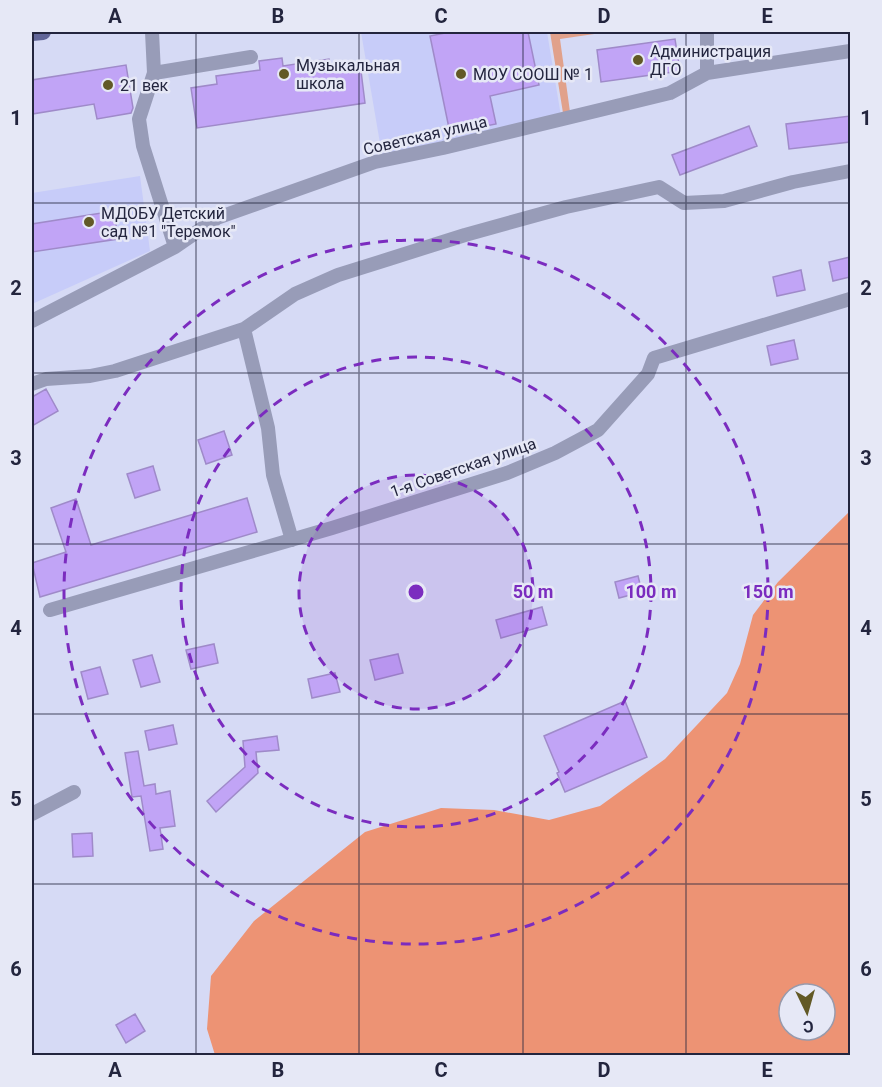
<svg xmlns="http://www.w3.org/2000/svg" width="882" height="1087" font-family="Roboto,sans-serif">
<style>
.built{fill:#c7ccf9}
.green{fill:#e1a18b}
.forest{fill:#ed9374;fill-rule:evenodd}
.building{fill:#c1a4f6;stroke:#9f8ac9;stroke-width:1.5}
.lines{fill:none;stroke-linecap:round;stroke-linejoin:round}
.minor{stroke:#989cb8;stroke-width:14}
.primary{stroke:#616598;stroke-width:16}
.grid{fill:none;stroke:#23253e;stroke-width:1.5;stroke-opacity:0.55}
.ring{fill:none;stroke:#7b2cbf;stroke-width:3;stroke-dasharray:10 8}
.poi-dot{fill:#625926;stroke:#e6e8f6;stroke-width:2}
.labels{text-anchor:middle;stroke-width:5;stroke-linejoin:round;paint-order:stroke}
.poi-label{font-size:16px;fill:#23253e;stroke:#e6e8f6;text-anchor:start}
.street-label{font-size:16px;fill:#23253e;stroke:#e6e8f6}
.centre{fill:#7b2cbf;stroke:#e6e8f6;stroke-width:3}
.ring-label{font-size:18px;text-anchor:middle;font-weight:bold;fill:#7b2cbf;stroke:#e6e8f6;stroke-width:5;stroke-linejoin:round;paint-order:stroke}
.neatline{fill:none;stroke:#23253e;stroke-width:2}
.grid-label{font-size:20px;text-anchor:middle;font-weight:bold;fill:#23253e}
</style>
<rect width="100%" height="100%" fill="#d6daf5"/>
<!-- built -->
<path class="built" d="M361 32H547L561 116 382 155Z
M140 176 150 251 32 304V193Z"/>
<!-- green -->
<path class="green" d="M550 32H608L560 39 570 112 563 113Z"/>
<!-- forest -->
<path class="forest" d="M850 511V1055H215L207 1029 211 976 254 921 365 832 441 808 494 810 549 820 600 806 665 759 727 693 740 664 753 615 778 582ZM789 994H825V1030H789Z"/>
<!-- building -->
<path class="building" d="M450 32H528L539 85 490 96 496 124 450 133 430 36Z
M675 39 680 71 601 82 597 50Z
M282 58 283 66 329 59 330 67 360 63 365 103 197 128 191 88 217 84 216 76 260 70 259 61Z
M126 65 133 108 131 113 97 119 94 104 32 114V80Z
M850 116V142L789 149 786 124Z
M749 126 757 146 680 175 672 155Z
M114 211 118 239 32 252V224Z
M850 257V277L833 281 829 262Z
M801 270 805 290 777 296 773 277Z
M794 340 798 359 771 365 767 346Z
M46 389 58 411 32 426V397Z
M224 431 232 455 206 464 198 440Z
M153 466 160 490 135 498 127 474Z
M247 498 257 532 40 597 32 563 66 552 51 508 76 499 91 545Z
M638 576 642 592 619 598 615 582Z
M542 607 547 625 501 638 496 620Z
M214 644 218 663 191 669 186 650Z
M398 654 403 673 375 680 370 660Z
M152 655 160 682 141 687 133 660Z
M100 667 108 694 88 699 81 672Z
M335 673 340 692 312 698 308 679Z
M625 701 647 757 565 792 557 773 559 772 544 736Z
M173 725 177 744 149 750 145 731Z
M277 736 279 750 256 752 258 773 216 812 207 801 245 767 243 741Z
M138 751 144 786 155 784 156 794 170 791 175 826 160 828 163 849 150 851 141 796 132 797 125 753Z
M92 833 93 856 73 857 72 834Z
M135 1014 145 1031 126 1043 116 1025Z"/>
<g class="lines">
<!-- minor -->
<path class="minor" d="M152 32 154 73 139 119 143 146 175 247
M154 73 251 57
M707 73V32
M32 321 175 247 217 218 375 162 443 148 670 93 707 73 850 51
M244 329 268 428 273 475 292 540
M32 384 46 379 90 376 115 371 244 329 295 294 338 275 389 259 465 235 566 207 659 187 684 203 724 201 793 182 850 171
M50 610 332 528 507 473 555 453 598 430 648 374 654 358 850 299
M32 814 74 792"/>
<!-- primary -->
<path class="primary" d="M32 33 43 32"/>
</g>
<!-- grid -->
<path class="grid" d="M196 32V1056M359 32V1056M523 32V1056M686 32V1056M32 203H850M32 373H850M32 544H850M32 714H850M32 884H850"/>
<!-- distance rings -->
<circle cx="416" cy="592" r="117" fill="#7b2cbf" fill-opacity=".12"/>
<g class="ring">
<circle cx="416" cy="592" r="117"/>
<circle cx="416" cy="592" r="235"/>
<circle cx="416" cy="592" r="352"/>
</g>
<!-- markers -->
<g class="poi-dot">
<circle cx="638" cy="60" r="6"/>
<circle cx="284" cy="74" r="6"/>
<circle cx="461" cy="74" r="6"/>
<circle cx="108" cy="85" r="6"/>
<circle cx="89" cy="222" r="6"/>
</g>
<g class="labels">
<!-- poi labels -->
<g class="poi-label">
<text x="650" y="57">Администрация<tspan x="650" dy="18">ДГО</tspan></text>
<text x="296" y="71">Музыкальная<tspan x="296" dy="18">школа</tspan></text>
<text x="473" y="80">МОУ СООШ № 1</text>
<text x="120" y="91">21 век</text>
<text x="101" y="219">МДОБУ Детский<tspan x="101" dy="18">сад №1 "Теремок"</tspan></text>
</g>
<!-- street labels -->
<g class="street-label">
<text transform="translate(425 135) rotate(-13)" y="6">Советская улица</text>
<text transform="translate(463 467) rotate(-19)" y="6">1-я Советская улица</text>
</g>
</g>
<circle cx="416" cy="592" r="9" class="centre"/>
<g class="ring-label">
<text x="533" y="598">50 m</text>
<text x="651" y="598">100 m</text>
<text x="768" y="598">150 m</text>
</g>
<!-- border -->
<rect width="882" height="1087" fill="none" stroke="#e6e8f6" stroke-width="66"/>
<!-- north arrow -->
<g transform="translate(807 1012) rotate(175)"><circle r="28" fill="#e6e8f6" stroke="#989aac" stroke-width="1.5"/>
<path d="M0-4.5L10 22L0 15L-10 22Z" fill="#625926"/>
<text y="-9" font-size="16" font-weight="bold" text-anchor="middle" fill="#23253e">С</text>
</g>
<rect x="33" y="33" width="816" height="1021" class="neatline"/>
<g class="grid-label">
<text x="115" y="23">A</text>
<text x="278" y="23">B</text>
<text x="441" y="23">C</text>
<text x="604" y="23">D</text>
<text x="767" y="23">E</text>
<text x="16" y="125">1</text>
<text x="866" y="125">1</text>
<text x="16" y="295">2</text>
<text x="866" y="295">2</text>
<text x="16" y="465">3</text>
<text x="866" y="465">3</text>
<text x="16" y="635">4</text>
<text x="866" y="635">4</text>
<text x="16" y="806">5</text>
<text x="866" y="806">5</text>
<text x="16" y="976">6</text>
<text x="866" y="976">6</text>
<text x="115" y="1077">A</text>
<text x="278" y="1077">B</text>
<text x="441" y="1077">C</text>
<text x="604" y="1077">D</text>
<text x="767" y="1077">E</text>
</g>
</svg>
